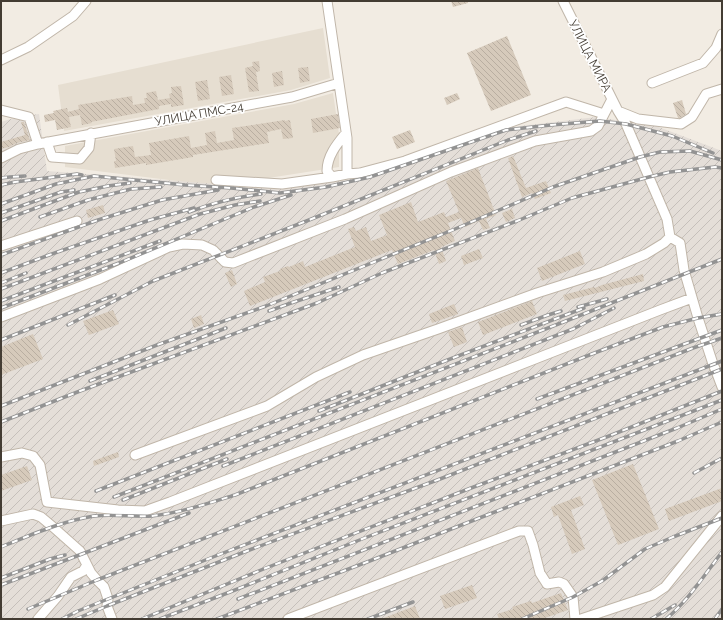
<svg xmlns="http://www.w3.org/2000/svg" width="723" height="620" font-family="Raleway,sans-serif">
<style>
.residential{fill:#e6ded1}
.industrial{fill:url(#industrial-furrows)}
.building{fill:url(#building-back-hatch)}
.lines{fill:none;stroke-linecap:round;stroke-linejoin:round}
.minor-casing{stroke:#c0b6a9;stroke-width:11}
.minor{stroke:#fff;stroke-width:9}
.rail-casing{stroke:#939393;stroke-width:3.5}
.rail{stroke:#fff;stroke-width:2;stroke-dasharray:6;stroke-linecap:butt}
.labels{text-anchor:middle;stroke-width:3.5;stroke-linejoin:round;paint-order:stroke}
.street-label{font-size:12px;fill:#433c33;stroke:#fff}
</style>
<defs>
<pattern id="industrial-furrows" width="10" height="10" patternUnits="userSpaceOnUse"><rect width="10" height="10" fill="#e4ded8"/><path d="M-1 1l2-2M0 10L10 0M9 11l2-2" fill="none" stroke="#c5bfba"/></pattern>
<pattern id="building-back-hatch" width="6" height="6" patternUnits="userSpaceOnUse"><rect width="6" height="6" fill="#d6cabb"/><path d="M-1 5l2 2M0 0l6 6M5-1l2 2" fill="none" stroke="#b9aea1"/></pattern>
</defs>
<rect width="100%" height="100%" fill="#f2ece3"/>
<!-- residential -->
<path class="residential" d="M323 28 330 78 291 90 64 131 58 85Z
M333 93 339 134V167L217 186 65 167V146L294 104Z"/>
<!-- industrial -->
<path class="industrial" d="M39 114 47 171 282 189 350 179 504 128 596 117 656 126 722 151V619H1V122L17 117Z"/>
<!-- building -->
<path class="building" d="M451 1H468V3L453 7Z
M507 36 531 95 491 111 467 53Z
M259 61 260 71 256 72 259 91 249 92 245 68 253 66 252 62Z
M308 67 310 81 300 83 298 68Z
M282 71 284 85 274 87 272 73Z
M231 75 234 94 222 96 219 77Z
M207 80 210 99 198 101 195 82Z
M181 86 184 105 171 107V104L159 106V109L91 122 92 123 82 125 80 115 69 117 71 127 57 130 55 120 45 122 44 115 54 113 53 111 67 108 68 112 79 109 78 105 132 96 133 105 145 103 144 98H147L146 93 156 91 158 100 170 98 169 94 172 93 171 87Z
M457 93 460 99 447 105 444 98Z
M682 100 686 114 680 118H678L673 103Z
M338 114 340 128 313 133 311 119Z
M285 120V121L290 120 293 138 283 139 281 129 267 132 269 143 193 155V157L146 165V163L115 168 114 161H116L114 149 133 146 135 157 151 155 149 143 189 136 191 148 207 145 205 133 215 131 217 143 234 140 232 128Z
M21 122H24L30 140 17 143 9 147 1 149V142L25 135Z
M410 130 415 142 397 149 392 137Z
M513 156 526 188 546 181 551 193 535 199 532 193 522 197 508 158Z
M478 168 496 215 486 219 490 228 483 230 479 221 465 227 461 218 448 223 455 241 441 247 446 261 439 264 434 250 398 264 392 250 250 306 244 291 265 282 263 277 280 271V269L288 266 289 267 303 261 305 267 355 247 348 229 354 227 356 231 366 227 371 241 387 235 379 215 411 202 418 222 444 212 446 217 459 212 446 181Z
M103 205 105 213 88 218 86 210Z
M512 209 515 218 506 222 502 213Z
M479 249 483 258 464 265 461 256Z
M580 251 585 264 542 281 537 268Z
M232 270 237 284 231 287 225 273Z
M643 274 644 281 565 301 563 295 594 287 595 288 602 285Z
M532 301 537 314 483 335 478 322Z
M454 304 458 314 432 323 429 314Z
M113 310 119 324 89 335 83 321Z
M201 315 204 324 194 328 191 319Z
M462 327 467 342 454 347 448 332Z
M33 334 43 359 1 375V347Z
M118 452 119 457 94 466 93 461Z
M633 464 659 529 618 545 592 480Z
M27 466 32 480 1 491V475Z
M722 488V501L669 521 665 509Z
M580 496 584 505 571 510 585 549 572 554 558 515 554 517 551 507Z
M472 585 477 598 445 609 440 596Z
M561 593 568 610 542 619H499L497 614 513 609 512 607 531 601 532 603Z
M415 606 420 619H381Z"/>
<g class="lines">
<defs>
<path id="minor" d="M327 1 347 138V174
M1 60 28 47 73 16 86 1
M652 83 703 63 716 48 722 34
M1 110 29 117 38 144
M618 111 638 119 681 124 692 117 706 94 722 89
M346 133C337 144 327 156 327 171L332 177 347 174 360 173 405 161 566 102 604 114
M47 142 52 157 80 159 89 148 91 133
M1 158 19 149 38 144 292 97 339 83
M216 180 282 184 332 177
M670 237 680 243 684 270 698 318 713 364 716 371 722 387
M1 246 77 221
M1 317 100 279 169 247 183 244 202 245 213 250 225 262 233 263 345 219 451 172 535 141 591 131 598 126 612 99
M135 455 267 406 316 377 363 355 438 329 537 293 603 272 646 254 664 243 670 237 667 219 626 124 618 111 563 1
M1 457 22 453 33 456 40 465 47 502 118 510 145 511 170 502 535 359 660 310 692 298
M1 521 33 514 41 517 53 527 80 551 91 573 97 580 104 587 108 599 107 606 112 619
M38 619 58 596 71 577 83 571 87 565
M288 619 519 531H528L533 545 540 573 547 584 559 582 564 584 573 597 575 619
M581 619 653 595 665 587 722 516"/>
</defs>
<!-- minor casing -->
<use href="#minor" class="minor-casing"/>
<!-- minor -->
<use href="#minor" class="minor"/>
<defs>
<path id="rail" d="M1 178 10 177 25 176
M1 185 15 182 77 174 82 175
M1 204 56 184 94 176 185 185 231 188 280 193 326 187 370 177 506 130 551 125 600 121 626 124 672 136 713 153
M189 212C212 203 236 197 261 194
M1 213 61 192 74 190
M40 217 88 200 131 189 161 187
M1 221 79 192 108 186 130 183
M1 255 98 220 162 200 218 190
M1 273 49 255 150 220 194 208
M1 283 26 273
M1 289 200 214 235 205 260 201
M1 301 160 241
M578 307 607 299
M1 308 119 263 254 207 291 195
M269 311 291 303 339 287
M68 325 153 281 304 222 508 140 536 131
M521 325 548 315 561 311
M1 340 115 295
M90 381 226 328
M537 399 722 330
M1 406 157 345 266 306 455 229 553 187 640 157 660 152 690 151 722 160
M319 411 445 361 584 308
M1 422 80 391 317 303 382 273 517 221 572 198 649 177 670 172 715 167 722 168
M223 466 573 329 614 308
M694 473 722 458
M96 491 350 392
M114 497 566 321 722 259
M123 500 227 459
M1 547C31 535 62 521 94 516 113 514 133 517 152 516 180 513 209 503 235 495L597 352 663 327 698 318 722 314
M1 578 50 559 65 555
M1 585 189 513
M238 599 677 428 722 409
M28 609 97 580 693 348 722 338
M62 619 78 611 218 555 722 361
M76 619 107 606 252 549 440 479 722 369
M142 619 266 568 471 488 609 436 722 391
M160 619 230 592 362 539 722 400
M217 619 367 562 487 515 678 441 722 422
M368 619 413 602
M522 619 573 597 602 581 645 549 673 537 722 518
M651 619 675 605
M666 619C688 601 705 574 722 552
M715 619 722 609"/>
</defs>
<!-- rail casing -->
<use href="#rail" class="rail-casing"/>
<!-- rail -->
<use href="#rail" class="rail"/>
</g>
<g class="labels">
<!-- street labels -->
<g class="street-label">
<text transform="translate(590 56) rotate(63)" y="4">УЛИЦА МИРА</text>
<text transform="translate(199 114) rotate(-10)" y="4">УЛИЦА ПМС-24</text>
</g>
</g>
<!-- border -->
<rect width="723" height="620" fill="none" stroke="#433c33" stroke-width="4"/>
</svg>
